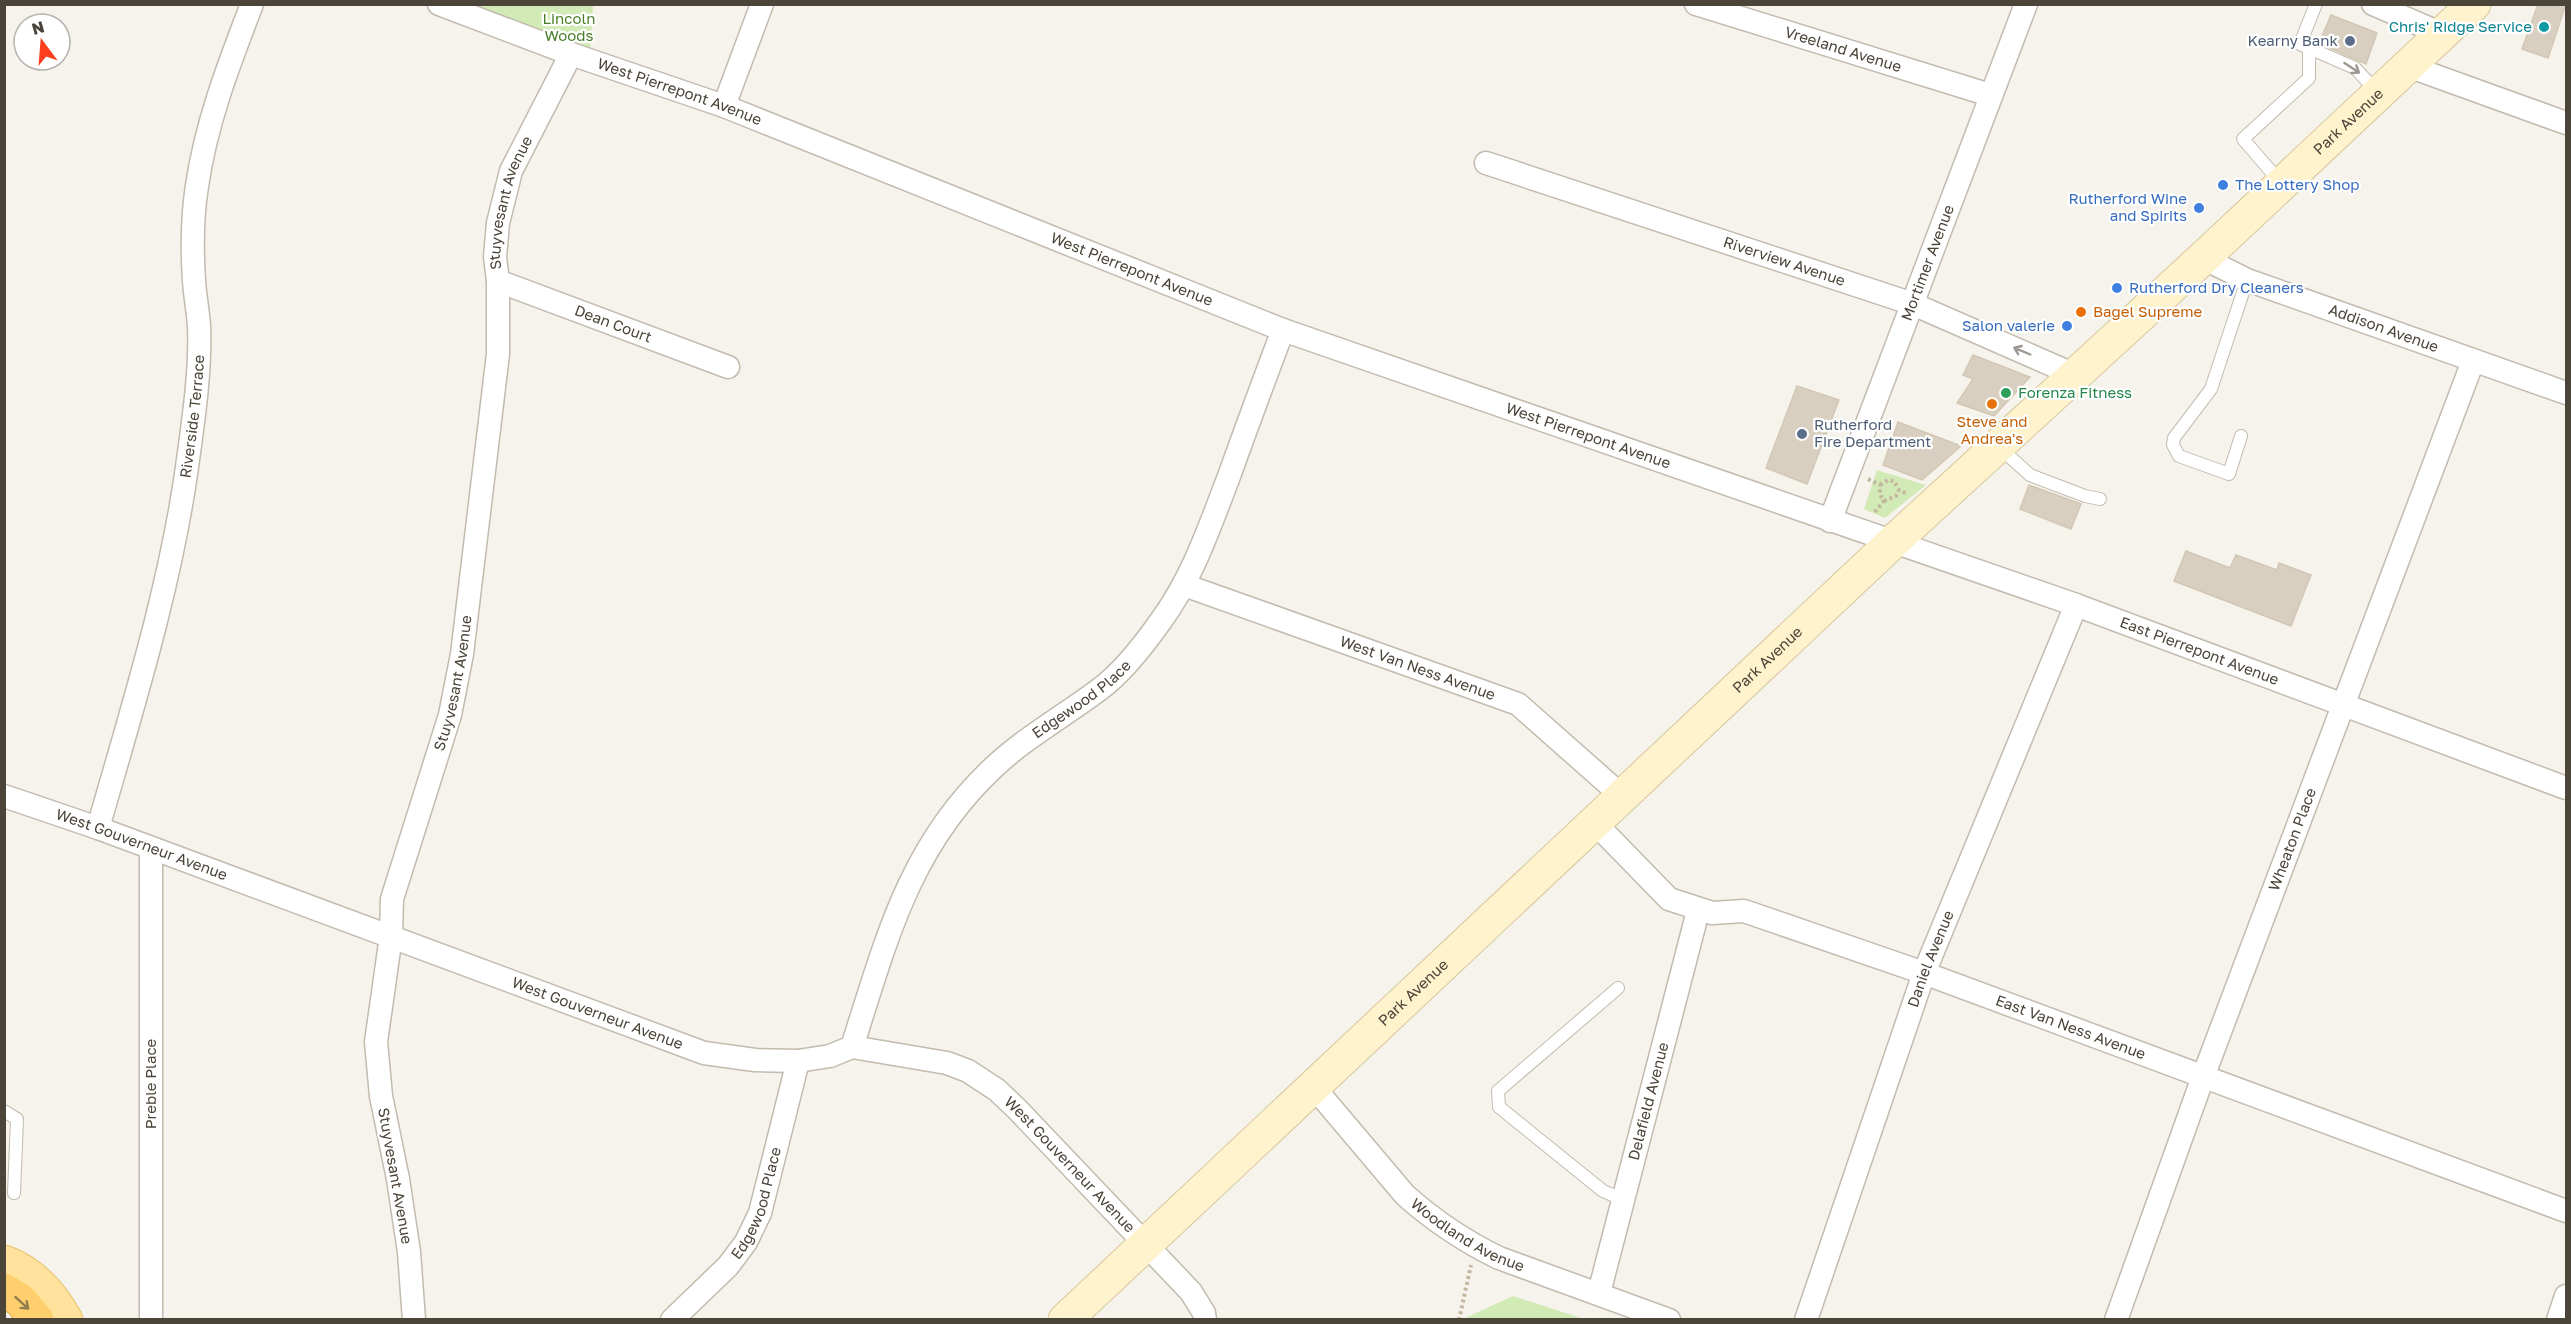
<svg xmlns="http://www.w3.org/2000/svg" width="2571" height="1324" font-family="'Golos Text',sans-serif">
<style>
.green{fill:#d2eab5}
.building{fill:#d8cfc1;stroke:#d3c7b4;stroke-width:1.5}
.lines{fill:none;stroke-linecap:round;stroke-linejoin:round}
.lane-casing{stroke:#c2bbae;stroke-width:14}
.street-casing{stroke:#c2bbae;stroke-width:25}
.secondary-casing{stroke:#d6c79b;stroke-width:35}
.primary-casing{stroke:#e6c16a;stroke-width:35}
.highway-casing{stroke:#e0a43c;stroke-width:35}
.path{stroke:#c4b79f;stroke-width:4;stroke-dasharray:3 3;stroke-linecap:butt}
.lane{stroke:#fff;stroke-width:12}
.street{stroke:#fff;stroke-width:22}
.secondary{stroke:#fff3cd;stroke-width:33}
.primary{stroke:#ffe39c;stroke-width:33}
.highway{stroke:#ffcf6e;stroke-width:33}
.oneway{stroke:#9c9892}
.oneway2{stroke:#937c4e}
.culture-dot{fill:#0f9aa8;stroke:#fff;stroke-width:2}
.service-dot{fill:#5c6f8a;stroke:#fff;stroke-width:2}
.shop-dot{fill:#3f7fe0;stroke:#fff;stroke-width:2}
.food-dot{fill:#e8710a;stroke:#fff;stroke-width:2}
.leisure-dot{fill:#2e9e5b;stroke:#fff;stroke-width:2}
.labels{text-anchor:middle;stroke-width:4.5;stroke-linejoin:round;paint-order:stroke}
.park-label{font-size:15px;fill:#4a7f2a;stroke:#fff}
.culture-label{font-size:15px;fill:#0d838f;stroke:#fff;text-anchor:end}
.service-label{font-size:15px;fill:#4e5e75;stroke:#fff;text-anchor:end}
.street-label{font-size:15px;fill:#4b4439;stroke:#fff}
.shop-label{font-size:15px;fill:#366cbe;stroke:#fff;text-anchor:start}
.food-label{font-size:15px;fill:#c56008;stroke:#fff;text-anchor:start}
.leisure-label{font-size:15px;fill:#27864d;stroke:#fff;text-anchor:start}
</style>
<rect width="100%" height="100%" fill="#f6f3ec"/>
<!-- green -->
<path class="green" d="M452 5H593L590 55Z
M1877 470 1926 485 1885 518 1864 509Z
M1513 1296 1584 1319H1463Z"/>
<!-- building -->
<path class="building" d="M2538 4H2566L2548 58 2522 49Z
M2331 15 2377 33 2366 64 2319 43Z
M1973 355 2030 377 1994 416 1957 403 1973 379 1963 375Z
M1797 386 1839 400 1807 484 1766 468Z
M1898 422 1961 446 1922 480 1883 465Z
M2029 485 2081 504 2071 529 2020 509Z
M2186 551 2230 568 2236 555 2277 570 2279 563 2311 575 2291 626 2174 581Z"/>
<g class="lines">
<defs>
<path id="lane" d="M2316 4 2300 44 2355 68 2378 93
M2281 183 2243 139 2309 78V48
M2241 436 2229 474 2179 456 2173 445 2174 438 2211 389 2247 280
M1999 447 2030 475 2085 496 2100 499
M1618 988 1498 1091 1499 1107 1603 1191 1622 1199
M4 1111 17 1119 14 1193"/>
<g id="street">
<path id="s1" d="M439 4 571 54 724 106 1283 330 2076 605 2566 788"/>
<path id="s2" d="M1696 4 1990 95"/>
<path d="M2373 4 2442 34"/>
<path d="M2408 66 2566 123"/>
<path d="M724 106 762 4"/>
<path id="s3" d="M1486 163 1913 304 2075 375"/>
<path id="s4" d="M2203 258 2247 280 2566 393"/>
<path id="s5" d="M498 281 728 367"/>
<path id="s6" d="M1830 521 2026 4"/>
<path id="s7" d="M1184 585 1518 704 1622 796"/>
<path id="s8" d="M4 796 98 828 704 1053 755 1060 798 1061 830 1056 852 1047 947 1063 968 1071 997 1090 1017 1109 1191 1292 1204 1313 1205 1320"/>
<path id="s9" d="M1595 823 1669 899 1712 913 1744 911 1924 973 2566 1211"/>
<path id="s10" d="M98 828C132 709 170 589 187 467 193 423 201 370 199 326 198 311 195 296 194 281 192 250 192 217 197 186 206 123 229 64 252 4"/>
<path id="s11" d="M852 1047C886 941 909 846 994 767 1026 737 1064 716 1100 689 1123 672 1143 646 1160 622 1192 579 1209 528 1228 479 1246 429 1264 380 1283 330"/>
<path id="s12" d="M1312 1085 1405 1195C1433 1220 1466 1242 1499 1258L1669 1320"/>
<path id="s13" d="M1599 1293 1698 911"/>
<path d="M151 1320V848"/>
<path id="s14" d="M414 1320 409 1252 398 1179 381 1096 376 1042 391 936 392 899 450 715 462 654 498 354V281L495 257 498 223 511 171 571 54"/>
<path id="s15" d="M672 1320 728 1266 746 1242 760 1213 798 1061"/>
<path id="s16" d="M1806 1320 1924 973 2076 605"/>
<path id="s17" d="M2116 1320 2203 1077 2473 361"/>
<path d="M2558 1320 2566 1296"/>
</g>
<g id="secondary">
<path id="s18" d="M1065 1320 1894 541 2203 258 2474 4"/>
</g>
<path id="primary" d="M4 1262C32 1272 52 1295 66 1320"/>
<path id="highway" d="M4 1290 20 1300 37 1320"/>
</defs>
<!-- lane casing -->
<use href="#lane" class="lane-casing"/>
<!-- street casing -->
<use href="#street" class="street-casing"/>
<!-- secondary casing -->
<use href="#secondary" class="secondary-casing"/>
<!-- primary casing -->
<use href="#primary" class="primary-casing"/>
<!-- highway casing -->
<use href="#highway" class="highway-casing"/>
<!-- path -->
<path class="path" d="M1868 479 1880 485V495L1884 501 1874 513
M1880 485 1888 480 1894 481 1899 490 1907 494
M1884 501 1896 496 1899 490
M1459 1320 1471 1265"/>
<!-- lane -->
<use href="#lane" class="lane"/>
<!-- street -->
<use href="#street" class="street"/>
<!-- secondary -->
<use href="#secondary" class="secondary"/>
<!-- primary -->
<use href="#primary" class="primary"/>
<!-- highway -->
<use href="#highway" class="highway"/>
</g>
<!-- one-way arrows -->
<defs><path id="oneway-shaft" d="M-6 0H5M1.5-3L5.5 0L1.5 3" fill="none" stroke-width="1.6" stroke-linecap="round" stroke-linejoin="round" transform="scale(1.5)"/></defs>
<g class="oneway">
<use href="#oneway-shaft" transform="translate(2352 68) rotate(33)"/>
<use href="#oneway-shaft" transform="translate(2022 351) rotate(-157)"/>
</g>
<use class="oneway2" href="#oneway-shaft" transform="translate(22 1303) rotate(42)"/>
<!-- markers -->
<circle class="culture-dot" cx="2544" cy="27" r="6"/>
<g class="service-dot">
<circle cx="2350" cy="41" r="6"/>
<circle cx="1802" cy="434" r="6"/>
</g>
<g class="shop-dot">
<circle cx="2223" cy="185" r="6"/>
<circle cx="2199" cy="208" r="6"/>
<circle cx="2117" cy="288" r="6"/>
<circle cx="2067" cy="326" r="6"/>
</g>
<g class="food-dot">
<circle cx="2081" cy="312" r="6"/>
<circle cx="1992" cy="404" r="6"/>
</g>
<circle class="leisure-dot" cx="2006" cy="393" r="6"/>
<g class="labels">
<!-- park labels -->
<g class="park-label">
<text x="569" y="24">Lincoln<tspan x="569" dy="17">Woods</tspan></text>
</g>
<!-- culture labels -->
<g class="culture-label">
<text x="2532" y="32">Chris' Ridge Service</text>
</g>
<!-- service labels -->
<g class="service-label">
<text x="2338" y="46">Kearny Bank</text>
<text x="1814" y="430" text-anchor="start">Rutherford<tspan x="1814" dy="17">Fire Department</tspan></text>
</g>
<!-- street labels -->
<g class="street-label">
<text dy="5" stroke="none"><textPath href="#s2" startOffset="154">Vreeland Avenue</textPath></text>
<text dy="5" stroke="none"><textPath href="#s1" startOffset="256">West Pierrepont Avenue</textPath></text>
<text dy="5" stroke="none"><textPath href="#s18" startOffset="1756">Park Avenue</textPath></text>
<text dy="5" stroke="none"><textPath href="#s14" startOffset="1136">Stuyvesant Avenue</textPath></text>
<text dy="5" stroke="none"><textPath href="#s3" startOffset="314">Riverview Avenue</textPath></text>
<text dy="5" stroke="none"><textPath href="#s6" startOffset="276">Mortimer Avenue</textPath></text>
<text dy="5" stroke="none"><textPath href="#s1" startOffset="742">West Pierrepont Avenue</textPath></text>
<text dy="5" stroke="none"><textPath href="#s5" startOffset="123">Dean Court</textPath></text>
<text dy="5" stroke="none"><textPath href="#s4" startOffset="194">Addison Avenue</textPath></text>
<text dy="5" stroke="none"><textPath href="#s10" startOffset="423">Riverside Terrace</textPath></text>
<text dy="5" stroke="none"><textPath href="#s1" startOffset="1228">West Pierrepont Avenue</textPath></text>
<text dy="5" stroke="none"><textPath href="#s1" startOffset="1876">East Pierrepont Avenue</textPath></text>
<text dy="5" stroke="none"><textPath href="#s18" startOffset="964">Park Avenue</textPath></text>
<text dy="5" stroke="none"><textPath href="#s7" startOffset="248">West Van Ness Avenue</textPath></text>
<text dy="5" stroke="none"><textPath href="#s14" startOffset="650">Stuyvesant Avenue</textPath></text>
<text dy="5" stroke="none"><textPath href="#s11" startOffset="429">Edgewood Place</textPath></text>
<text dy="5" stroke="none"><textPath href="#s17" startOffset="512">Wheaton Place</textPath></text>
<text dy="5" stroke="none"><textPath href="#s8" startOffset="146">West Gouverneur Avenue</textPath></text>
<text dy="5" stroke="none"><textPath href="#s16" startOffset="382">Daniel Avenue</textPath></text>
<text dy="5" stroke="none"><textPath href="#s18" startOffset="478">Park Avenue</textPath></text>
<text dy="5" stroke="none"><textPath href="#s8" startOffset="632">West Gouverneur Avenue</textPath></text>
<text dy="5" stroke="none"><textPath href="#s9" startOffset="530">East Van Ness Avenue</textPath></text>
<text transform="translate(151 1084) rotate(-90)" y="5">Preble Place</text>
<text dy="5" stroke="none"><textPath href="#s13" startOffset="198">Delafield Avenue</textPath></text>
<text dy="5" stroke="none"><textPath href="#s8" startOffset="1154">West Gouverneur Avenue</textPath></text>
<text transform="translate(395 1176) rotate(80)" y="5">Stuyvesant Avenue</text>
<text dy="5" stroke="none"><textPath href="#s15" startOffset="148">Edgewood Place</textPath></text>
<text dy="5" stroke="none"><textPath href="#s12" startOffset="219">Woodland Avenue</textPath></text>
</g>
<!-- shop labels -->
<g class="shop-label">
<text x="2235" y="190">The Lottery Shop</text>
<text x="2187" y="204" text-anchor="end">Rutherford Wine<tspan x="2187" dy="17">and Spirits</tspan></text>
<text x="2129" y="293">Rutherford Dry Cleaners</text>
<text x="2055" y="331" text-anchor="end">Salon valerie</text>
</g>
<!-- food labels -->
<g class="food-label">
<text x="2093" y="317">Bagel Supreme</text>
<text x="1992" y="427" text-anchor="middle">Steve and<tspan x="1992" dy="17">Andrea's</tspan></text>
</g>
<!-- leisure labels -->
<g class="leisure-label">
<text x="2018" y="398">Forenza Fitness</text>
</g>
</g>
<!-- border -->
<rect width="2571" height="1324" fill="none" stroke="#4b4439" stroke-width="12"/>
<!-- north arrow -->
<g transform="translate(42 42) rotate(344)"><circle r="28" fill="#ffffff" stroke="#b7b4b0" stroke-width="1.5"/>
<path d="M0-4.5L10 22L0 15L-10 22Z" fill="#fc3f1d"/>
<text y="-9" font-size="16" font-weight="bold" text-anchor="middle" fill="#4b4439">N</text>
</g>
</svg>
